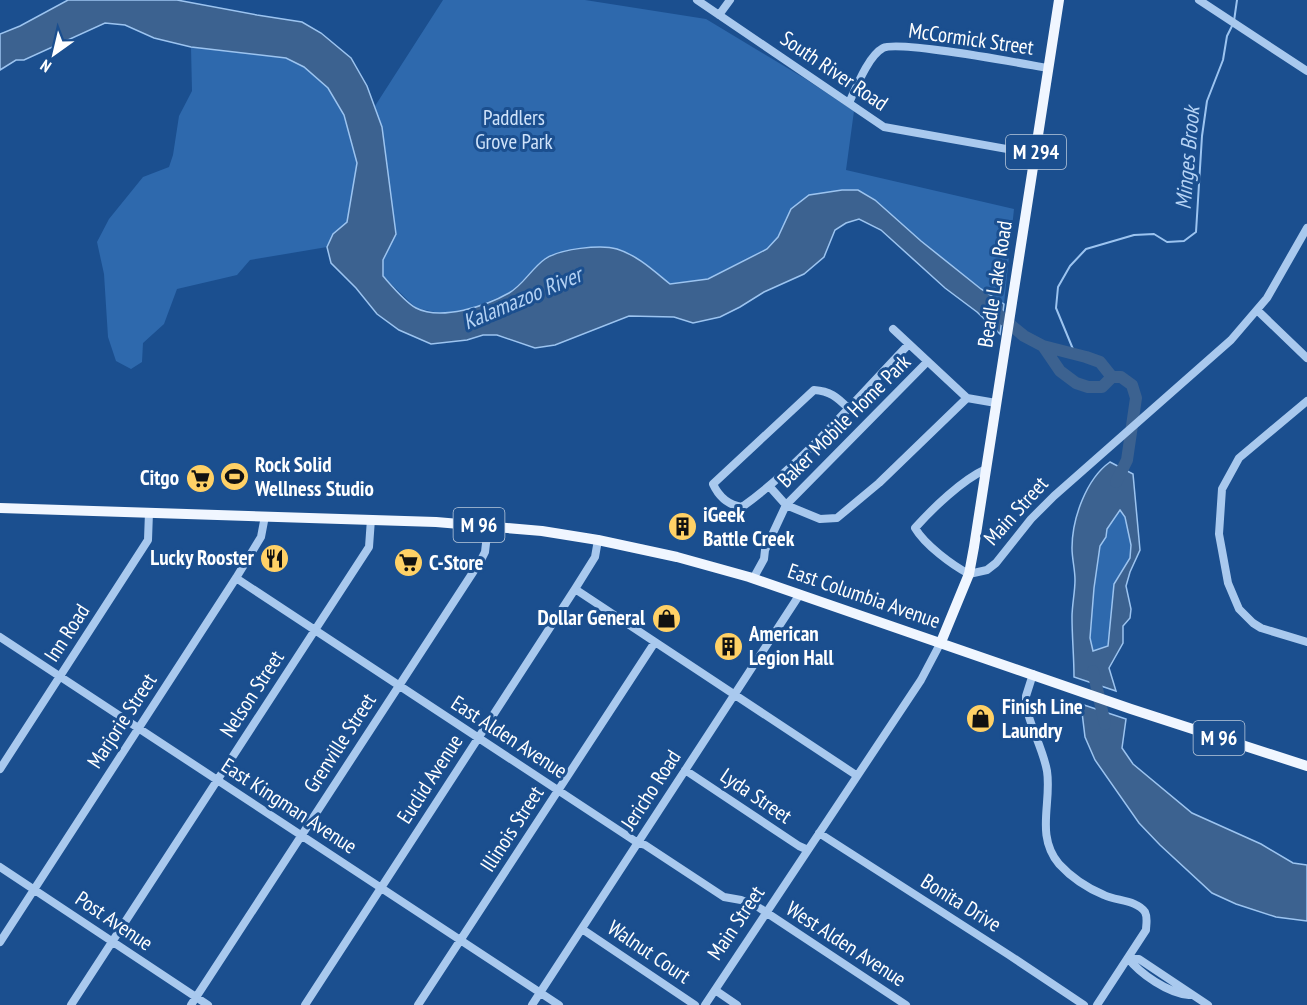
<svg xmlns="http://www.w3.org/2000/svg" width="1307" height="1005" font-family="'PT Sans Narrow',sans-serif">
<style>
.green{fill:#2e69ad}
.water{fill:#3c6290;stroke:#9cc4f0;stroke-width:1.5;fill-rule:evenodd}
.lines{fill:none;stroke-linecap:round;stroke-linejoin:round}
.stream{stroke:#9cc4f0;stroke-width:2}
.river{stroke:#3c6290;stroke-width:12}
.minor{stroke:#a9c9ee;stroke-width:8}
.major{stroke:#f0f6ff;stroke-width:10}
.labels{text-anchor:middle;stroke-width:6;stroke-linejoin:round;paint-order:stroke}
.shield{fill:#1b4f8f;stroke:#bbcadd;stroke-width:1.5}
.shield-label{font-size:20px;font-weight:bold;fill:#fff}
.street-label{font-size:21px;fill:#fff;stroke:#1b4f8f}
.park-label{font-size:21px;fill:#cfe3fa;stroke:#1b4f8f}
.poi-label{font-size:21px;font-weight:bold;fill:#fff;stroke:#1b4f8f;text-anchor:start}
.water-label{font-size:22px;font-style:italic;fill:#b5d3f5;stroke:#1b4f8f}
</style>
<rect width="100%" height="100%" fill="#1b4f8f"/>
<!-- green -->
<path class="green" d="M443 0H585L706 19 804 78 854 111 846 170 1014 209 1004 304C958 275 915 238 875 200L791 209 778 237 767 249 708 279 670 284 544 259 510 293 474 307 444 314 416 308 383 276V260L396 234 375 106Z
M191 47 286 58 304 67 328 88 344 115 357 163 347 222 333 234 327 247 250 260 237 275 177 289 164 324 143 343 142 362 131 369 116 361 108 337 104 274 97 242 109 219 143 177 169 167 173 155 179 116 192 91Z
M1120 509 1125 517 1131 545 1130 558 1114 584 1108 646 1093 651 1090 638 1094 588 1100 546 1106 537 1107 529Z"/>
<!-- water -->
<path class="water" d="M68 0H177L257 15 302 22 321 33 351 58 367 86 382 127 396 234 383 260V276C391 285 405 302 416 308 441 321 486 306 509 293 523 285 532 268 545 259 559 249 601 244 617 249 637 255 654 271 670 284L708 279 767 249 778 237 791 209 809 195 842 190H858L875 200 921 241 981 289 1004 304 1000 334 977 312 945 288 881 230 859 219 846 223 835 230 824 257 804 274 764 292 740 307 720 317 693 323 674 317 629 316 555 345 535 348 497 335H483L467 340 431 344 399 330 377 314 356 288 331 263 327 247 333 234 347 222 357 163 344 115 328 88 304 67 286 58 191 47 154 38 125 25 105 23 24 60H16L0 70V34L20 26Z
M1110 462 1133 474 1140 550 1130 572 1126 586 1131 609 1130 618 1123 626V643L1109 668 1116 691 1074 677C1074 657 1072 637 1072 617 1072 605 1075 592 1075 580 1075 569 1072 559 1072 548 1072 519 1086 479 1110 462ZM1120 510 1125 517 1131 545 1130 558 1114 584 1108 646 1093 651 1090 638 1094 588 1100 546 1106 537 1107 529Z
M1081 704 1126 719 1122 748 1133 764 1192 813 1261 844 1293 863 1307 865V921L1276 917 1236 904 1212 893 1160 845 1139 823 1095 760 1085 737Z"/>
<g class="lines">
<!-- stream -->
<path class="stream" d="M1234 21 1237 0
M1075 354 1056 308 1058 287 1070 266 1086 249 1134 235 1154 234 1167 242 1184 241 1196 232 1202 136 1207 101 1223 60 1227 36 1232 26"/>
<!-- river -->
<path class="river" d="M990 308 1024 336 1043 346 1060 371 1076 383 1088 387H1102L1112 377H1121L1132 385 1136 398 1127 460 1116 482
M1043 346 1086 357 1100 362 1112 377
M1093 671 1105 724"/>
<!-- minor -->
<path class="minor" d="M697 0 884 127 1035 154
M1199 0 1307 71
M719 15 730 0
M849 103C856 88 868 56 883 48 899 40 1024 64 1048 68
M1257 310 1307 358
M893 329 967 398 996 403
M1307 401 1239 458 1222 489 1219 534 1228 583 1239 609 1253 623 1261 628 1307 642
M848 408C837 397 830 391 814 390L713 484C719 497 728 505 742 507 802 464 857 398 909 344
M986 469C962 480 933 508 915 528 925 545 952 565 969 574L987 570 996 563 1031 519 1054 496 1231 340 1267 298 1307 228
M770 487 786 505 820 519 837 518 879 483 967 398
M236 578 638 843 645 845 724 897 741 900 758 907 906 1005
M753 579 764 559 765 550 786 505 927 362
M575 589 856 775
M0 637 559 1005
M1033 674 1026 696V706C1031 729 1043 749 1047 771 1052 803 1035 835 1059 864 1071 877 1087 888 1104 895 1116 901 1137 900 1145 912 1148 918 1146 925 1146 930L1097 1005
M0 769 148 540 149 512
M685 770 799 846 808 850
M819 833 1009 955 1084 1005
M0 867 208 1005
M582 929 695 1005
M0 942 236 578 261 537 265 516
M1128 958C1140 974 1168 993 1189 995
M1130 959H1139L1208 1005
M715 990 737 1005
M71 1005 369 547 371 519
M191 1005 481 560 485 552 488 526
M305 1005 575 589 595 557 598 540
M418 1005 655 642
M532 1005 800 594
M705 1005 921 680 941 642"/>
<!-- major -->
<path class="major" d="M0 508 436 522 542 531 598 540 677 557 749 577 1131 709 1307 766
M941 642 969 574 974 547 1059 0"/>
</g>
<!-- icons -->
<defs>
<symbol id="stadium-disc" viewBox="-11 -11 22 22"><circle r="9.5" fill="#ffd166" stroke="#1b4f8f"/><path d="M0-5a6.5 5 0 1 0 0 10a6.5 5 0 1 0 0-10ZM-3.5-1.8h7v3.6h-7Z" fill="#111"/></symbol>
<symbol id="supermarket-disc" viewBox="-11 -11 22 22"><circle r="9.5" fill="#ffd166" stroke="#1b4f8f"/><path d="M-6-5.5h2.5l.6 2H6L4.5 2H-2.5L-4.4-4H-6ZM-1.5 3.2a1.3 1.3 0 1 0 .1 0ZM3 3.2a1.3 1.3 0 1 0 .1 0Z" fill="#111"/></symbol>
<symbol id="building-disc" viewBox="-11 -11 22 22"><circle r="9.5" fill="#ffd166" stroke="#1b4f8f"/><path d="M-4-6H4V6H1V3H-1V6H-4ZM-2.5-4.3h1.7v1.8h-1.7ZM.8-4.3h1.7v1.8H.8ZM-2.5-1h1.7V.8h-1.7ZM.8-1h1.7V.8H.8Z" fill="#111"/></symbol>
<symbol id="restaurant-disc" viewBox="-11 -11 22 22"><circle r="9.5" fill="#ffd166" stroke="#1b4f8f"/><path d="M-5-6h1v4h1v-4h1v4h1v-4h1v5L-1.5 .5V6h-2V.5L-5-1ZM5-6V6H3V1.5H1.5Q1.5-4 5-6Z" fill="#111"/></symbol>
<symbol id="shop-disc" viewBox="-11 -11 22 22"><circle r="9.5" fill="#ffd166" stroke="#1b4f8f"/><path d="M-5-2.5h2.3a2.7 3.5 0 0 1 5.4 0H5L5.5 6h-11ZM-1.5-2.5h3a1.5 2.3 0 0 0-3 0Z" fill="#111"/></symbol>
</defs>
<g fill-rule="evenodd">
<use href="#stadium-disc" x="218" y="460" width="33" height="33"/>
<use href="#supermarket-disc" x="184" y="462" width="33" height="33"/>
<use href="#building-disc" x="666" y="510" width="33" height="33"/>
<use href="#restaurant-disc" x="258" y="542" width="33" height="33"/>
<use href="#supermarket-disc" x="392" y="546" width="33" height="33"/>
<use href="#shop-disc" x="650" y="602" width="33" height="33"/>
<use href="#building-disc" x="712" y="630" width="33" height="33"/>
<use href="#shop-disc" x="964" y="702" width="33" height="33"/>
</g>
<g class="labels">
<!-- shield labels -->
<g class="shield">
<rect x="1006" y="135" width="60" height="34" rx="4.5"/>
<rect x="453.5" y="508" width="51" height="34" rx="4.5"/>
<rect x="1193.5" y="721" width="51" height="34" rx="4.5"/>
</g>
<g class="shield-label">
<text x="1036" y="159">M 294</text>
<text x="479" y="532">M 96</text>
<text x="1219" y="745">M 96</text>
</g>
<!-- street labels -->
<g class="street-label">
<text transform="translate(971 39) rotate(8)" y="7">McCormick Street</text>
<text transform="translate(834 71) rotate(34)" y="7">South River Road</text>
<text transform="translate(995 284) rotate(-81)" y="7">Beadle Lake Road</text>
<text transform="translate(844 421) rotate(-45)" y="7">Baker Mobile Home Park</text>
<text transform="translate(1016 511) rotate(-48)" y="7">Main Street</text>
<text transform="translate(864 596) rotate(19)" y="7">East Columbia Avenue</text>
<text transform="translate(67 633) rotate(-57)" y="7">Inn Road</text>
<text transform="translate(252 694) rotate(-57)" y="7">Nelson Street</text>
<text transform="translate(122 721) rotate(-57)" y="7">Marjorie Street</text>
<text transform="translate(509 737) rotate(33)" y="7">East Alden Avenue</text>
<text transform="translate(340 743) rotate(-57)" y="7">Grenville Street</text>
<text transform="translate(430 779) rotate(-57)" y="7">Euclid Avenue</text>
<text transform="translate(651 790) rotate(-57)" y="7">Jericho Road</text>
<text transform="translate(756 796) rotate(34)" y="7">Lyda Street</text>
<text transform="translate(289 806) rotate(33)" y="7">East Kingman Avenue</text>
<text transform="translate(512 829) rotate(-57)" y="7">Illinois Street</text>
<text transform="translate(961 903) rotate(32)" y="7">Bonita Drive</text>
<text transform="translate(114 921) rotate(34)" y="7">Post Avenue</text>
<text transform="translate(736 923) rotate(-56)" y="7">Main Street</text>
<text transform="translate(846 944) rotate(33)" y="7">West Alden Avenue</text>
<text transform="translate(649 952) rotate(34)" y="7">Walnut Court</text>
</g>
<!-- park labels -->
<g class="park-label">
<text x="514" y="125">Paddlers<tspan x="514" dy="24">Grove Park</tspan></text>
</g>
<!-- poi labels -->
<g class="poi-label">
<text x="255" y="472">Rock Solid<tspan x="255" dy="24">Wellness Studio</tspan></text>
<text x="179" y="485" text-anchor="end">Citgo</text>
<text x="703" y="522">iGeek<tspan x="703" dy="24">Battle Creek</tspan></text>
<text x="254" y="565" text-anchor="end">Lucky Rooster</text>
<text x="429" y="570">C-Store</text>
<text x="645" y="625" text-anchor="end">Dollar General</text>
<text x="749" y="641">American<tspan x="749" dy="24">Legion Hall</tspan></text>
<text x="1002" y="714">Finish Line<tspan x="1002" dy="24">Laundry</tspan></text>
</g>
<!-- water labels -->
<g class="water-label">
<text transform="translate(1187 158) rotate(-85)" y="8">Minges Brook</text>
<text transform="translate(522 298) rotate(-23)" y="8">Kalamazoo River</text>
</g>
</g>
<!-- north arrow -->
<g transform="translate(54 54) rotate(214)" stroke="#1b4f8f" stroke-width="4.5" paint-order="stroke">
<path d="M0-4.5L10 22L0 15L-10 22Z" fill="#ffffff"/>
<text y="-9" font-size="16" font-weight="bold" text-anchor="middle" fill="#ffffff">N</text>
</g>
</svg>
